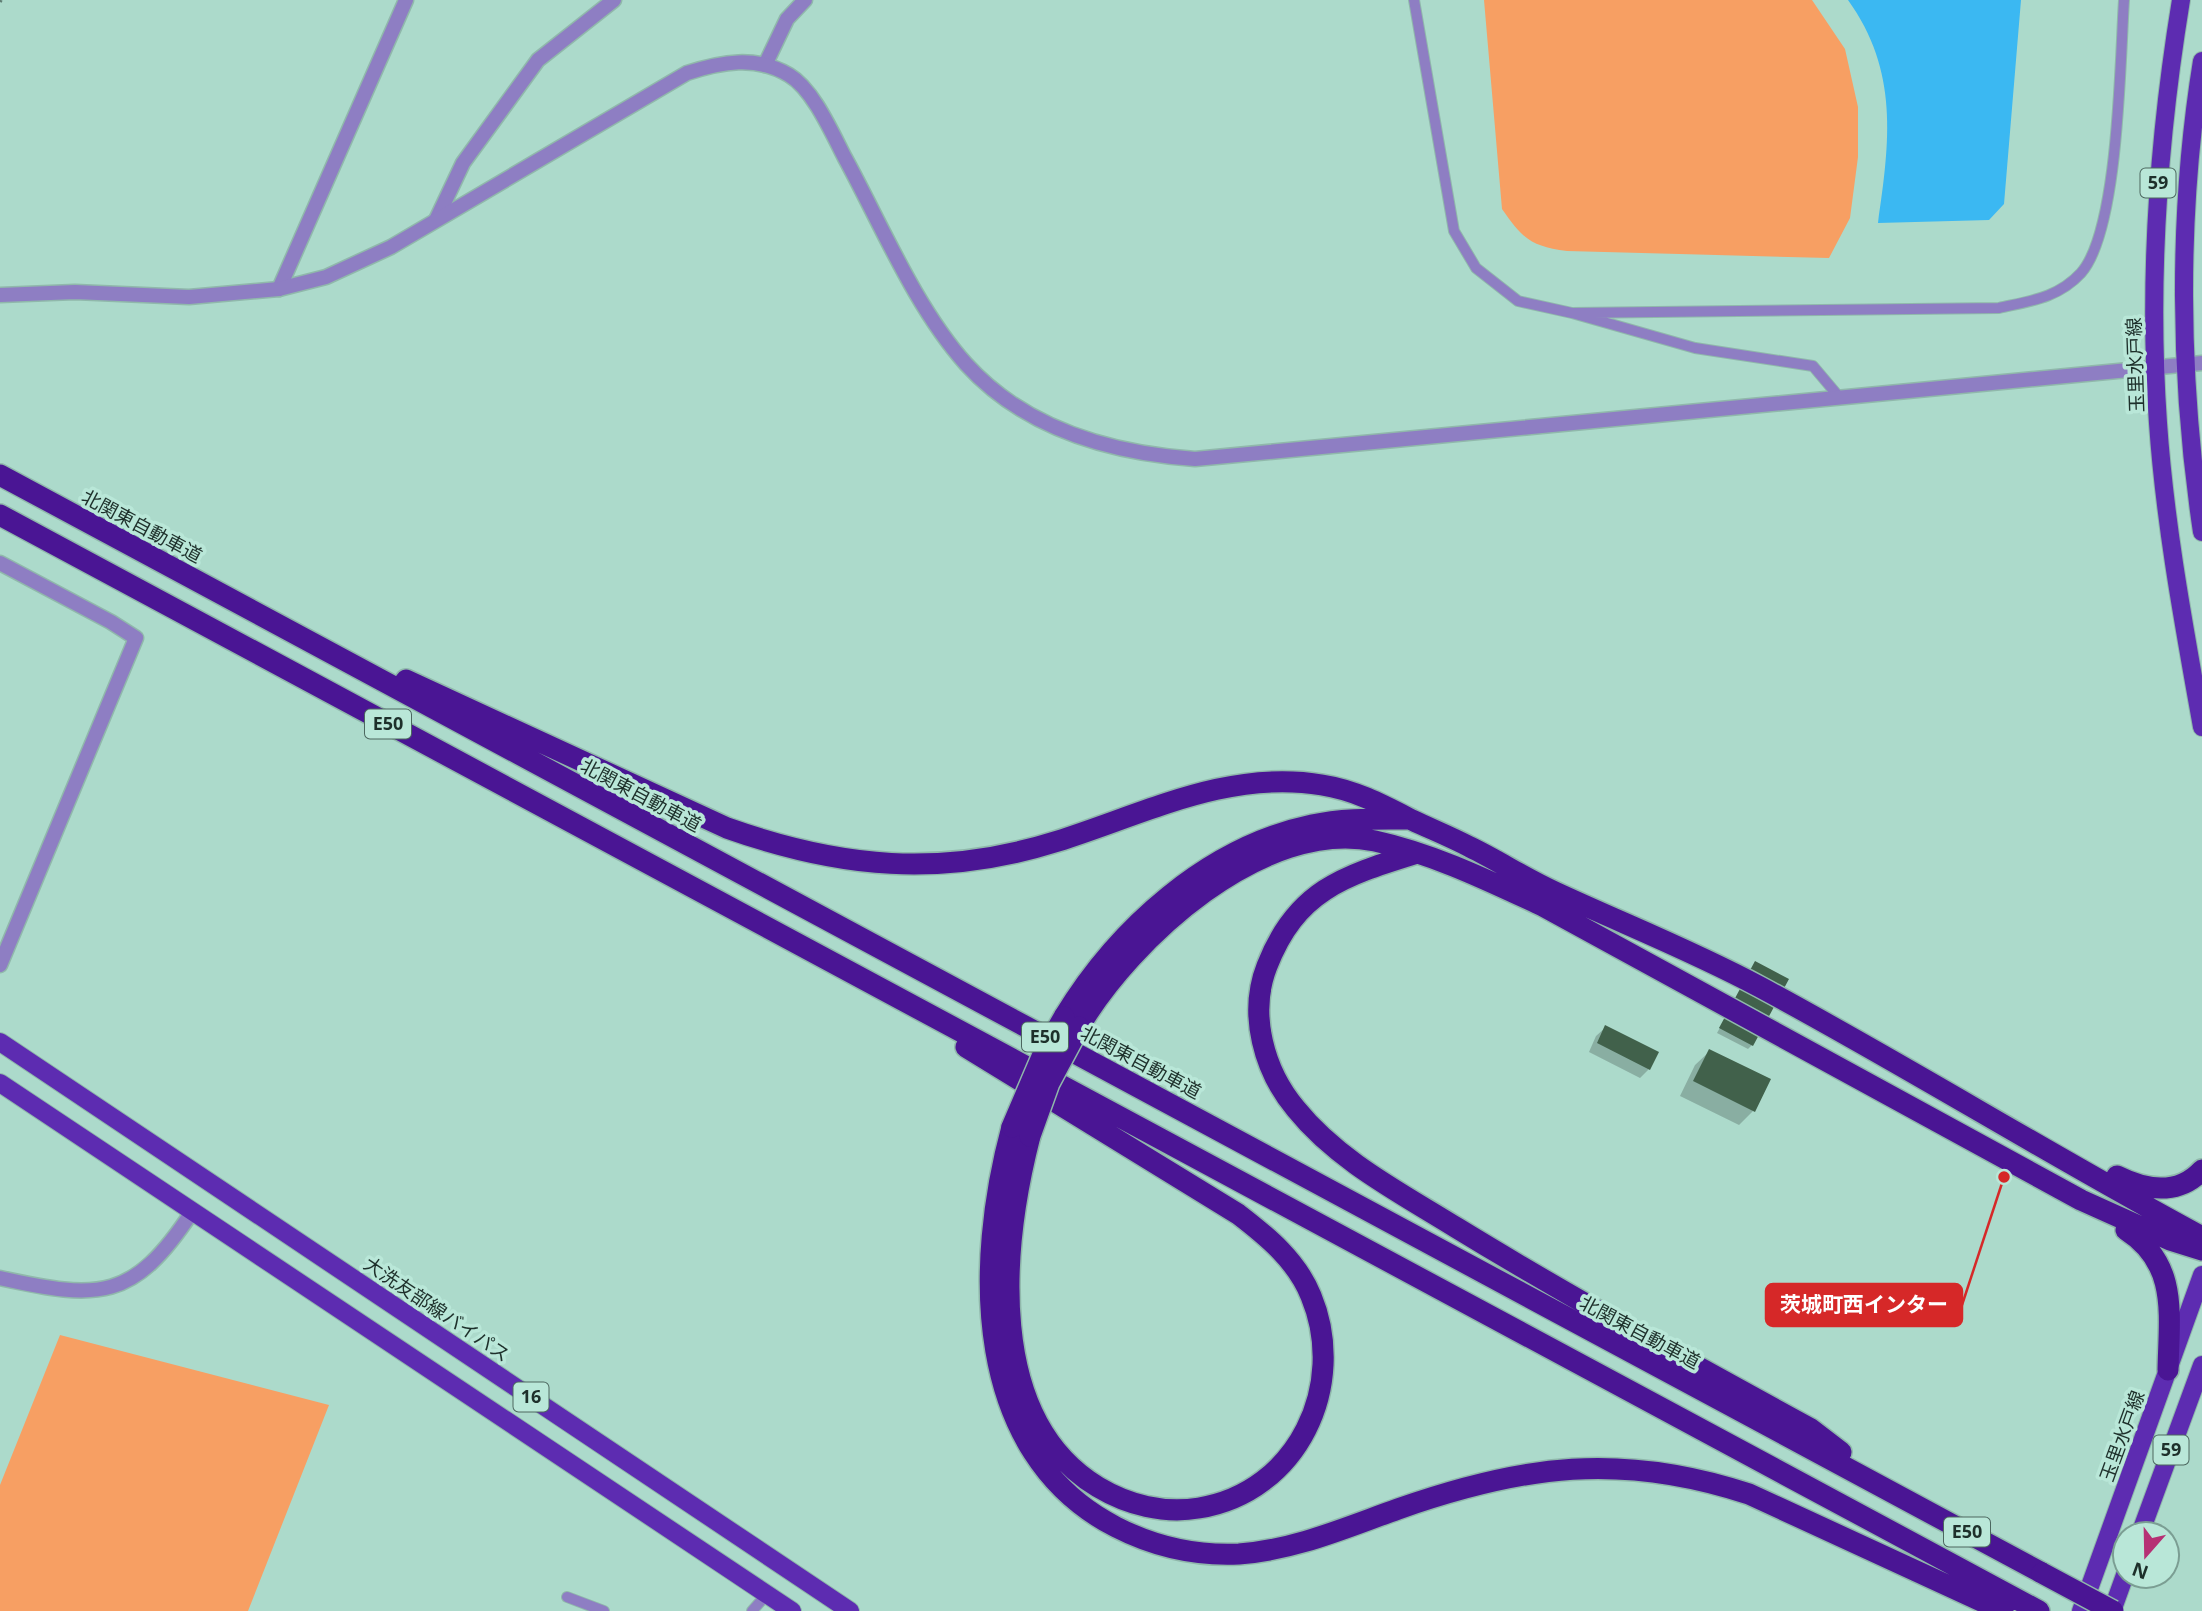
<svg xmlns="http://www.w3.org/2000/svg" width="2202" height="1611" font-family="'Open Sans','Noto Sans JP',sans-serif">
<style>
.green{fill:#f79f63}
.water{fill:#3bb8f2}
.shadow{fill:#0003}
.building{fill:#41614b}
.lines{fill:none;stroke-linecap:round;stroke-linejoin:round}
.service-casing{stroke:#90b8ab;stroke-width:12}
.minor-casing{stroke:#90b8ab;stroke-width:17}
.tertiary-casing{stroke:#90b8ab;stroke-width:17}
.primary-casing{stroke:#90b8ab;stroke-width:20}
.motorway-casing{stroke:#90b8ab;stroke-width:24}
.path{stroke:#5f7e74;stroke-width:3.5;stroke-dasharray:5 3.5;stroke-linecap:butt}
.service{stroke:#8e7ec3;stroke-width:10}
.minor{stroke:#8e7ec3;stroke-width:14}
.tertiary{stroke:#8e7ec3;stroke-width:14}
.primary{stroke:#5d2cb1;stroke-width:18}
.motorway{stroke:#4a1594;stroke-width:21}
.motorway-bridge-casing{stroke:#90b8ab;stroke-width:24;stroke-linecap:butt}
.motorway-bridge{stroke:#4a1594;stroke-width:21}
.labels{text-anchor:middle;stroke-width:7;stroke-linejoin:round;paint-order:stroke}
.shield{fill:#b9e7d8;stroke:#4c675f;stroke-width:2}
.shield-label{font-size:18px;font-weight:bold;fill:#1e302b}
.street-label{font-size:19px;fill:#1e302b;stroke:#b9e7d8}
.leader{fill:none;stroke:#d62828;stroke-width:2.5}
.callout-dot{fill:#d62828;stroke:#b9e7d8;stroke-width:2.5}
.callout{fill:#d62828;stroke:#d62828;stroke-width:2.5}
.callout-label{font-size:21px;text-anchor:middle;font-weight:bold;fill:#fff}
</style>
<rect width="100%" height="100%" fill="#acdacb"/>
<!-- green -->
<path class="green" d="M1484 0H1812L1845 49 1858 107V157L1850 218 1829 258 1567 251C1531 246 1523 239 1502 209Z
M60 1335 329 1405 248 1611H0V1485Z"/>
<!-- water -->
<path class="water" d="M1848 0H2021L2004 204 1989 220 1878 223C1890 141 1899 71 1848 0Z"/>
<!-- shadow -->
<path class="shadow" d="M1755 964 1752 1045 1748 1049 1717 1033Z
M1606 1027 1649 1069 1640 1078 1589 1052 1596 1036Z
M1710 1051 1753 1111 1739 1125 1680 1096 1695 1065Z"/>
<!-- building -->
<path class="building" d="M1755 961 1789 979 1753 1046 1719 1028Z
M1605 1025 1659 1052 1650 1070 1597 1043Z
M1709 1049 1771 1079 1755 1112 1693 1081Z"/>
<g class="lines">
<defs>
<path id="service" d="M1414 0 1454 231 1476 268 1518 301 1572 313 1695 348 1813 366 1840 398
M1572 313 1999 308C2030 301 2058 298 2081 273 2119 230 2120 60 2124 0
M567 1597 604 1611
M752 1611 767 1594"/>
<path id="minor" d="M765 65 787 19 805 0
M437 218 463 163 538 60 614 0
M279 289 406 0
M0 563 111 622 136 638 0 965
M0 1278C100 1300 133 1301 192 1212"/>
<path id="tertiary" d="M0 295 75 292 189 297 279 289 326 277 391 247 687 73C721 62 756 55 789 75 813 89 832 133 845 158 881 224 915 307 966 364 1025 429 1109 453 1195 459L2202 363"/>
<path id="primary" d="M2181 0C2158 140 2148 280 2158 423 2165 525 2184 626 2202 727
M2202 61C2177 215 2179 378 2202 532
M0 1042 850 1611
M0 1083 792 1611
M2140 1534 2202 1365
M2081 1611 2202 1275
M2112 1611 2125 1575"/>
<path id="motorway" d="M0 475 2042 1573
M0 515 2039 1611
M406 680 727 828C840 868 941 878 1058 841 1144 814 1229 769 1322 785 1355 790 1383 805 1412 820 1431 829 1451 837 1470 847 1499 861 1526 879 1555 892 1624 924 1693 951 1760 987 1909 1067 2053 1157 2202 1237
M1414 854C1343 876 1296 891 1267 966 1248 1014 1264 1071 1296 1109 1338 1161 1401 1193 1457 1228 1573 1299 1692 1364 1811 1429L1841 1452
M1064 1017C1118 928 1208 847 1312 825 1343 818 1376 819 1408 819
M1079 1027C1131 939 1263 817 1375 841 1434 854 1489 881 1543 906L2081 1200 2170 1240 2202 1250
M966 1047 1238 1214C1268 1237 1297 1261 1311 1296 1348 1385 1298 1492 1199 1508 1164 1514 1128 1505 1098 1487 984 1418 1002 1245 1030 1136
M1012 1127C975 1263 971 1453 1116 1527 1155 1547 1196 1556 1239 1554 1295 1550 1347 1527 1398 1509 1523 1465 1621 1452 1749 1494L2003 1611
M2117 1176C2145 1190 2178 1196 2202 1170
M2126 1230C2179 1264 2169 1315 2168 1370"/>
</defs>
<!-- service casing -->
<use href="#service" class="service-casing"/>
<!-- minor casing -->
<use href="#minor" class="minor-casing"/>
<!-- tertiary casing -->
<use href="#tertiary" class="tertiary-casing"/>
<!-- primary casing -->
<use href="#primary" class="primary-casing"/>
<!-- motorway casing -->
<use href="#motorway" class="motorway-casing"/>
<!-- path -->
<path class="path" d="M0 2 1 0"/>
<!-- service -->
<use href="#service" class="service"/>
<!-- minor -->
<use href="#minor" class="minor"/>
<!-- tertiary -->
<use href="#tertiary" class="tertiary"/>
<!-- primary -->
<use href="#primary" class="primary"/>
<!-- motorway -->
<use href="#motorway" class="motorway"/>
<defs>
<path id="motorway-bridge" d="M1012 1127 1045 1050 1064 1017
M1030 1136 1049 1083 1079 1027
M2042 1573 2113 1611"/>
</defs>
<!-- motorway-bridge casing -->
<use href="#motorway-bridge" class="motorway-bridge-casing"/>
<!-- motorway-bridge -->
<use href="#motorway-bridge" class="motorway-bridge"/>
</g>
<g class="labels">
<!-- shield labels -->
<g class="shield">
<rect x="2140.5" y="168.5" width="35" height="29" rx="5"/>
<rect x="365" y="709.5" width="46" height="29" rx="5"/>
<rect x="1022" y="1022.5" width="46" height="29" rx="5"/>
<rect x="513.5" y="1382.5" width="35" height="29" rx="5"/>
<rect x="2153.5" y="1435.5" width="35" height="29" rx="5"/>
<rect x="1944" y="1517.5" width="46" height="29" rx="5"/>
</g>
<g class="shield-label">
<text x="2158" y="189">59</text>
<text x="388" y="730">E50</text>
<text x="1045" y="1043">E50</text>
<text x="531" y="1403">16</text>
<text x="2171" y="1456">59</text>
<text x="1967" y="1538">E50</text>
</g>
<!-- street labels -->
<g class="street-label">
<text transform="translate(2135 365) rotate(-92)" y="7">玉里水戸線</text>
<text transform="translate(142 526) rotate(28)" y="7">北関東自動車道</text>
<text transform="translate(641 795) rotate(28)" y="7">北関東自動車道</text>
<text transform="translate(1141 1062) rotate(28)" y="7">北関東自動車道</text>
<text transform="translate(437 1309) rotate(34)" y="7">大洗友部線バイパス</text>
<text transform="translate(1640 1332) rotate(28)" y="7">北関東自動車道</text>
<text transform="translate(2122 1436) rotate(-70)" y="7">玉里水戸線</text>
</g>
</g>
<!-- callouts -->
<path class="leader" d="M2004 1177L1962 1305"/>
<circle class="callout-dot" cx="2004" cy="1177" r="7"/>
<rect class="callout" x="1766" y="1284" width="196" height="42" rx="7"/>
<g class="callout-label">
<text x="1864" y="1312">茨城町西インター</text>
</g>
<!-- north arrow -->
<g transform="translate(2146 1555) rotate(200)"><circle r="33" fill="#b9e7d8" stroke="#7b9e93" stroke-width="2"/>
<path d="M0-5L12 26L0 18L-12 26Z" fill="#b63074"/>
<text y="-10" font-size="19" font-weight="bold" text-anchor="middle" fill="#1e302b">N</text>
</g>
</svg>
